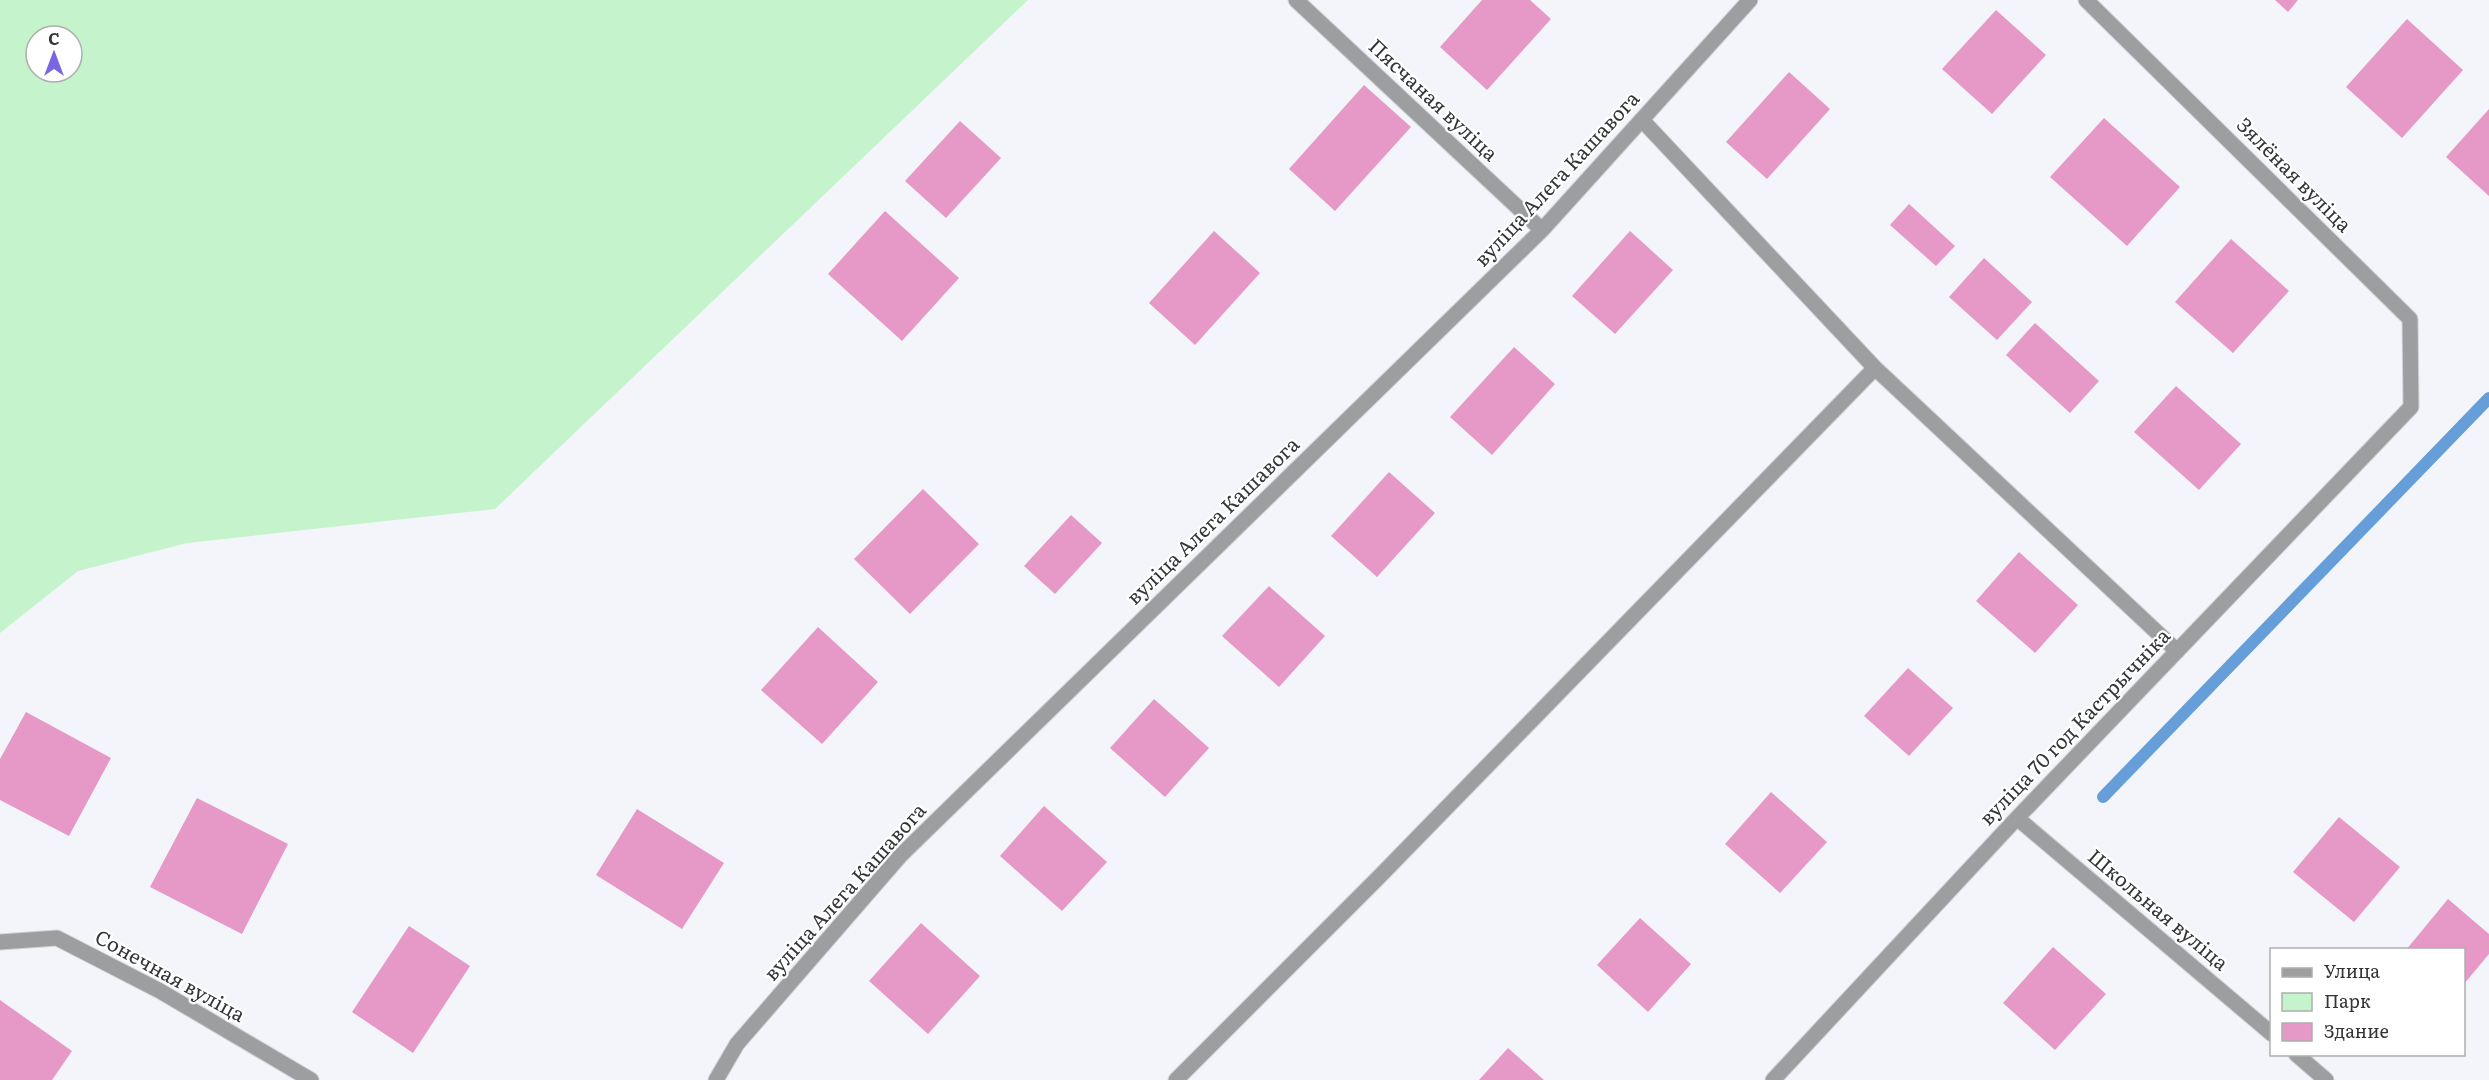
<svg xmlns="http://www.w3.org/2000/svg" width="2489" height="1080" font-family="Literata,serif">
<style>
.green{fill:#c5f3cc;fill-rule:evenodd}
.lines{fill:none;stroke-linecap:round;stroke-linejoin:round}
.stream{stroke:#659ed9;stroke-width:12}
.building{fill:#e699c6}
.service-casing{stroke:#d1d2d7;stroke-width:17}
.minor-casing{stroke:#d1d2d7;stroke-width:17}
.service{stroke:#9c9ea0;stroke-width:15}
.minor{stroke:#9c9ea0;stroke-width:15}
.labels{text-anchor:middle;stroke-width:4.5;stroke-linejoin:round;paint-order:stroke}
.street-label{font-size:20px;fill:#343537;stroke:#fff}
</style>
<rect width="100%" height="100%" fill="#f3f5fa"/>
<!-- green -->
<path class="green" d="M0 0H1028L495 509 187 543 78 571 0 633ZM36 36H72V72H36Z"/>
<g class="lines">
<!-- stream -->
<path class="stream" d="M2103 797 2489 398"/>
</g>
<!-- building -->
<path class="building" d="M1482 0H1530L1551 19 1487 90 1440 47Z
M2275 0H2298L2288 12Z
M1996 10 2046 55 1992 114 1942 69Z
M2407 19 2463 70 2402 138 2346 87Z
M1789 72 1830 109 1767 179 1726 142Z
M1364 85 1411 127 1335 211 1289 169Z
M2489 109V196L2446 157Z
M2104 118 2180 187 2127 246 2050 177Z
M960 121 1001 158 946 218 905 181Z
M1909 204 1955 246 1936 266 1890 225Z
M885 211 959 278 902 341 828 274Z
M1214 231 1260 273 1195 345 1149 303Z
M1630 231 1673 270 1615 334 1572 296Z
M2231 239 2289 291 2233 353 2175 302Z
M1984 258 2032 302 1997 340 1949 297Z
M2035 323 2099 381 2070 413 2006 355Z
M1514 347 1555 384 1492 455 1450 417Z
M2176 386 2241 444 2199 490 2134 432Z
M1389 472 1435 513 1377 577 1331 536Z
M923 489 979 544 910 614 854 559Z
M1071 515 1102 543 1055 594 1024 566Z
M2019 552 2078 605 2035 653 1976 601Z
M1269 586 1325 636 1279 687 1222 636Z
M818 627 878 682 822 744 761 690Z
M1908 668 1953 708 1909 756 1864 716Z
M1154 699 1209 748 1165 797 1110 748Z
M26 712 111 758 69 836 0 800V759Z
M1771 792 1827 842 1780 893 1725 844Z
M197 798 288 844 242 934 150 887Z
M1044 806 1107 862 1062 911 1000 856Z
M637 809 724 863 682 929 596 875Z
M2339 817 2400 867 2354 922 2293 872Z
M2448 899 2489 934V954L2464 984V950H2406Z
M1640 918 1691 964 1648 1012 1597 965Z
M921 923 980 976 928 1034 869 981Z
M409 926 470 966 413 1053 352 1012Z
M2053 947 2106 994 2055 1050 2003 1003Z
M0 1000 72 1051 52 1080H0Z
M1508 1048 1544 1080H1479Z"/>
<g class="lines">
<defs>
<path id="service" d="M1642 120 1875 368 2177 651
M1176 1080 1379 877 1875 368"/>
<path id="minor" d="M1296 0 1542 230
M2017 818 2272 1034
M0 942 57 938 160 991 311 1080
M2296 1054 2326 1080
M716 1080 737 1044 900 856 1542 230 1750 0
M1773 1080 2017 818 2411 407 2410 319 2086 0"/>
</defs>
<!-- service casing -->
<use href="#service" class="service-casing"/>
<!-- minor casing -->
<use href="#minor" class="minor-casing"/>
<!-- service -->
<use href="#service" class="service"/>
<!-- minor -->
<use href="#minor" class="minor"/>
</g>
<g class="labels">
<!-- street labels -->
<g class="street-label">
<text transform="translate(1433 100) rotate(43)" y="7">Пясчаная вуліца</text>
<text transform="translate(2294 175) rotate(45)" y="7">Зялёная вуліца</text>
<text transform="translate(1557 179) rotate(-47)" y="7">вуліца Алега Кашавога</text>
<text transform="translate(1213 521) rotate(-44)" y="7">вуліца Алега Кашавога</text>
<text transform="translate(2075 727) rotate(-46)" y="7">вуліца 70 год Кастрычніка</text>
<text transform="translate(845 892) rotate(-48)" y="7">вуліца Алега Кашавога</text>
<text transform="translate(2158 910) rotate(40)" y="7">Школьная вуліца</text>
<text transform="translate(170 976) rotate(29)" y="7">Сонечная вуліца</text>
</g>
</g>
<!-- legend -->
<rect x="2270" y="948" width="195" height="108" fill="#ffffff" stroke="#aeaeaf" stroke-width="1.5"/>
<rect x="2282" y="968" width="30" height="9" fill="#9c9ea0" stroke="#aeaeaf" stroke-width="1.5"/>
<text x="2324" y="978" font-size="18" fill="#343537">Улица</text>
<rect x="2282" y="993" width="30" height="18" fill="#c5f3cc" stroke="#aeaeaf" stroke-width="1.5"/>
<text x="2324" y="1008" font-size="18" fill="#343537">Парк</text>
<rect x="2282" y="1023" width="30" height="18" fill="#e699c6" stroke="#aeaeaf" stroke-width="1.5"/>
<text x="2324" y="1038" font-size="18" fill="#343537">Здание</text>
<!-- north arrow -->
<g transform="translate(54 54)"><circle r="28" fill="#ffffff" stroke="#aeaeaf" stroke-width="1.5"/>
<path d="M0-4.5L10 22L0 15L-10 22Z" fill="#7b66e1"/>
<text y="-9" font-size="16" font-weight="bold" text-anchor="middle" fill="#343537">С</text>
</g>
</svg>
